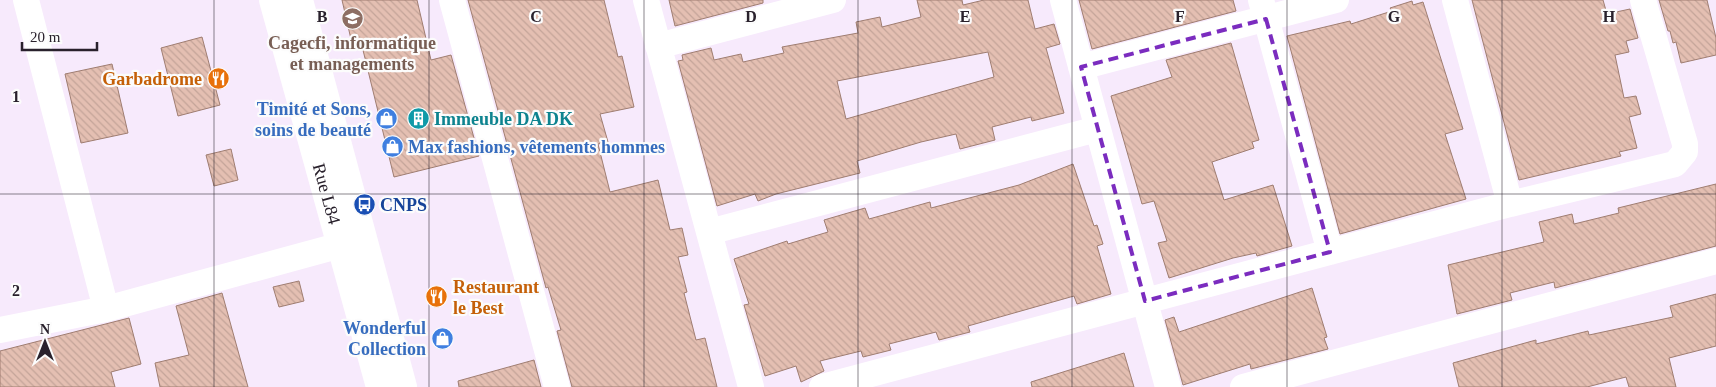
<svg xmlns="http://www.w3.org/2000/svg" width="1716" height="387" font-family="Georgia,serif">
<style>
.building{fill:url(#building-back-hatch);stroke:#9f7d71;fill-rule:evenodd}
.lines{fill:none;stroke-linecap:round;stroke-linejoin:round}
.street{stroke:#fff;stroke-width:26}
.secondary{stroke:#fff;stroke-width:28}
.marked{fill:none;stroke:#7b2cbf;stroke-width:4;stroke-dasharray:10 6;stroke-linejoin:round}
.grid{fill:none;stroke:#29212c;stroke-width:1;stroke-opacity:0.55}
.labels{text-anchor:middle;stroke-width:4.5;stroke-linejoin:round;paint-order:stroke}
.education-label{font-size:18px;font-weight:bold;fill:#785e54;stroke:#fcfcfc}
.food-label{font-size:18px;font-weight:bold;fill:#c56008;stroke:#fcfcfc;text-anchor:end}
.shop-label{font-size:18px;font-weight:bold;fill:#366cbe;stroke:#fcfcfc;text-anchor:end}
.culture-label{font-size:18px;font-weight:bold;fill:#0d838f;stroke:#fcfcfc;text-anchor:start}
.street-label{font-size:18px;fill:#29212c;stroke:#fcfcfc}
.transit-label{font-size:18px;font-weight:bold;fill:#164399;stroke:#fcfcfc;text-anchor:start}
.grid-label{font-size:16px;text-anchor:middle;font-weight:bold;fill:#29212c;stroke:#fcfcfc;stroke-width:4.5;stroke-linejoin:round;paint-order:stroke}
</style>
<defs>
<pattern id="building-back-hatch" width="6" height="6" patternUnits="userSpaceOnUse" patternTransform="scale(1.25)"><rect width="6" height="6" fill="#e4bfb2"/><path d="M-1 5l2 2M0 0l6 6M5-1l2 2" fill="none" stroke="#c4a499"/></pattern>
</defs>
<rect width="100%" height="100%" fill="#f7eafc"/>
<!-- building -->
<path class="building" d="M342 0H417L431 60 451 55 479 156 394 177 362 46 353 48Z
M468 0H604L618 57 622 56 634 107 600 114 608 142 598 144 610 192 658 180 670 230 682 228 688 255 678 257 687 292 684 293 696 340 705 338 717 387H572L557 331 561 330 548 287 546 288Z
M669 0H763V3L675 26Z
M917 0H962L963 5 984 0H1028L1035 29 1054 24 1060 44 1046 48 1064 113 1032 121 1031 117 992 127 995 140 960 149 956 134 921 142 857 161 860 173 776 194 758 201 755 194 717 206 678 61 683 60 682 55 711 48 714 60 741 54 743 62 784 53 782 47 858 33 856 22 880 17 882 27 921 17ZM988 52 994 77 846 119 837 81Z
M1079 0H1233L1236 11 1092 49Z
M1472 0H1603L1607 14 1630 9 1638 38 1626 41 1629 52 1615 55 1624 98 1636 96 1641 114 1629 117 1637 148 1619 152 1621 156 1519 180Z
M1659 0H1707L1716 38V55L1681 63 1676 42 1673 43 1670 31H1668Z
M1412 1 1413 5 1423 2 1463 129 1445 134 1466 199 1340 234 1287 36 1350 21 1351 24 1392 11 1390 8Z
M202 37 220 105 178 116 161 48Z
M1231 43 1259 140 1252 142 1254 148 1212 162 1224 200 1273 185 1292 246 1257 256 1256 253 1233 258 1169 278 1158 243 1167 241 1154 201 1142 204 1111 96 1172 77 1166 60Z
M112 64 128 133 81 143 65 74Z
M231 149 238 180 214 186 206 155Z
M1073 164 1094 226 1097 225 1103 244 1097 246 1111 294 1077 304 1074 296 968 326 970 332 939 340 936 332 889 344 891 350 863 357 861 351 820 361 824 371 801 382 796 366 765 376 744 305 749 304 734 259 787 241 788 244 828 232 824 220 865 208 869 219 930 202 931 208 1019 185Z
M1716 184V246L1555 288 1554 282 1510 293 1512 300 1457 314 1448 265 1544 242 1539 222 1572 214 1574 224 1619 213 1618 208Z
M299 281 304 301 279 307 273 287Z
M1312 288 1327 337 1324 338 1328 349 1251 369 1250 364 1183 385 1165 320 1174 317 1179 332Z
M222 293 248 387H160L155 363 189 355 176 306Z
M1716 294V346L1669 358 1676 387H1629L1626 377 1587 387H1459L1453 363 1536 340V344L1588 331 1589 335 1673 317 1670 306Z
M129 318 141 364 111 372 115 387H0V351Z
M1124 353 1134 387H1032L1031 382Z
M534 360 541 387H459L458 381Z"/>
<g class="lines">
<!-- street -->
<path class="street" d="M26 0 106 309
M452 0 557 387
M646 0 751 387
M1063 0 1168 387
M1261 0 1330 252
M1455 0 1510 204
M658 46 833 0
M1081 67 1336 0
M709 232 1097 129
M0 330 106 309 363 239
M822 387 1510 204 1675 164 1685 152V144L1643 0
M1243 387 1716 261"/>
<!-- secondary -->
<g class="secondary">
<path id="s1" d="M273 0 380 387"/>
<path d="M299 0 403 387"/>
</g>
</g>
<!-- marked area -->
<path class="marked" d="M1266 19 1330 252 1145 301 1081 67Z"/>
<!-- grid -->
<path class="grid" d="M214 0V387M429 0V387M644 0V387M858 0V387M1072 0V387M1287 0V387M1502 0V387M0 194H1716"/>
<!-- icons -->
<defs>
<symbol id="university-disc" viewBox="-11 -11 22 22"><circle r="9.5" fill="#8d6e63" stroke="#fcfcfc"/><path d="M0-5L7-2L0 1L-7-2ZM-4 1L0 2.5L4 1V4Q0 6-4 4Z" fill="#fff"/></symbol>
<symbol id="restaurant-disc" viewBox="-11 -11 22 22"><circle r="9.5" fill="#e8710a" stroke="#fcfcfc"/><path d="M-5-6h1v4h1v-4h1v4h1v-4h1v5L-1.5 .5V6h-2V.5L-5-1ZM5-6V6H3V1.5H1.5Q1.5-4 5-6Z" fill="#fff"/></symbol>
<symbol id="shop-disc" viewBox="-11 -11 22 22"><circle r="9.5" fill="#3f7fe0" stroke="#fcfcfc"/><path d="M-5-2.5h2.3a2.7 3.5 0 0 1 5.4 0H5L5.5 6h-11ZM-1.5-2.5h3a1.5 2.3 0 0 0-3 0Z" fill="#fff"/></symbol>
<symbol id="building-disc" viewBox="-11 -11 22 22"><circle r="9.5" fill="#0f9aa8" stroke="#fcfcfc"/><path d="M-4-6H4V6H1V3H-1V6H-4ZM-2.5-4.3h1.7v1.8h-1.7ZM.8-4.3h1.7v1.8H.8ZM-2.5-1h1.7V.8h-1.7ZM.8-1h1.7V.8H.8Z" fill="#fff"/></symbol>
<symbol id="bus-disc" viewBox="-11 -11 22 22"><circle r="9.5" fill="#1a4fb4" stroke="#fcfcfc"/><path d="M-5-6H5V4H4V6H2V4H-2V6H-4V4H-5ZM-3.5-4V0h7V-4ZM-3.5 1.2v1.5H-2V1.2ZM2 1.2v1.5H3.5V1.2Z" fill="#fff"/></symbol>
</defs>
<g fill-rule="evenodd">
<use href="#university-disc" x="340" y="6" width="25" height="25"/>
<use href="#restaurant-disc" x="206" y="66" width="25" height="25"/>
<use href="#shop-disc" x="374" y="106" width="25" height="25"/>
<use href="#building-disc" x="406" y="106" width="25" height="25"/>
<use href="#shop-disc" x="380" y="134" width="25" height="25"/>
<use href="#bus-disc" x="352" y="192" width="25" height="25"/>
<use href="#restaurant-disc" x="424" y="284" width="25" height="25"/>
<use href="#shop-disc" x="430" y="326" width="25" height="25"/>
</g>
<g class="labels">
<!-- education labels -->
<g class="education-label">
<text x="352" y="49">Cagecfi, informatique<tspan x="352" dy="21">et managements</tspan></text>
</g>
<!-- food labels -->
<g class="food-label">
<text x="202" y="85">Garbadrome</text>
<text x="453" y="293" text-anchor="start">Restaurant<tspan x="453" dy="21">le Best</tspan></text>
</g>
<!-- shop labels -->
<g class="shop-label">
<text x="371" y="115">Timité et Sons,<tspan x="371" dy="21">soins de beauté</tspan></text>
<text x="408" y="153" text-anchor="start">Max fashions, vêtements hommes</text>
<text x="426" y="334">Wonderful<tspan x="426" dy="21">Collection</tspan></text>
</g>
<!-- culture labels -->
<g class="culture-label">
<text x="434" y="125">Immeuble DA DK</text>
</g>
<!-- street labels -->
<g class="street-label">
<text dy="6" stroke="none"><textPath href="#s1" startOffset="201">Rue L84</textPath></text>
</g>
<!-- transit labels -->
<g class="transit-label">
<text x="380" y="211">CNPS</text>
</g>
</g>
<g class="grid-label">
<text x="322" y="22">B</text>
<text x="536" y="22">C</text>
<text x="751" y="22">D</text>
<text x="965" y="22">E</text>
<text x="1180" y="22">F</text>
<text x="1394" y="22">G</text>
<text x="1609" y="22">H</text>
<text x="16" y="102">1</text>
<text x="16" y="296">2</text>
</g>
<!-- north arrow -->
<g transform="translate(45 342)" stroke="#fcfcfc" stroke-width="4" paint-order="stroke">
<path d="M0-4L9 19L0 12L-9 19Z" fill="#29212c"/>
<text y="-8" font-size="14" font-weight="bold" text-anchor="middle" fill="#29212c">N</text>
</g>
<!-- scale -->
<path d="M22 42v8h75v-8" fill="none" stroke="#29212c" stroke-width="2.5"/>
<text x="30" y="42" font-size="15" fill="#29212c" stroke="#fcfcfc" stroke-width="4" paint-order="stroke">20 m</text>
</svg>
